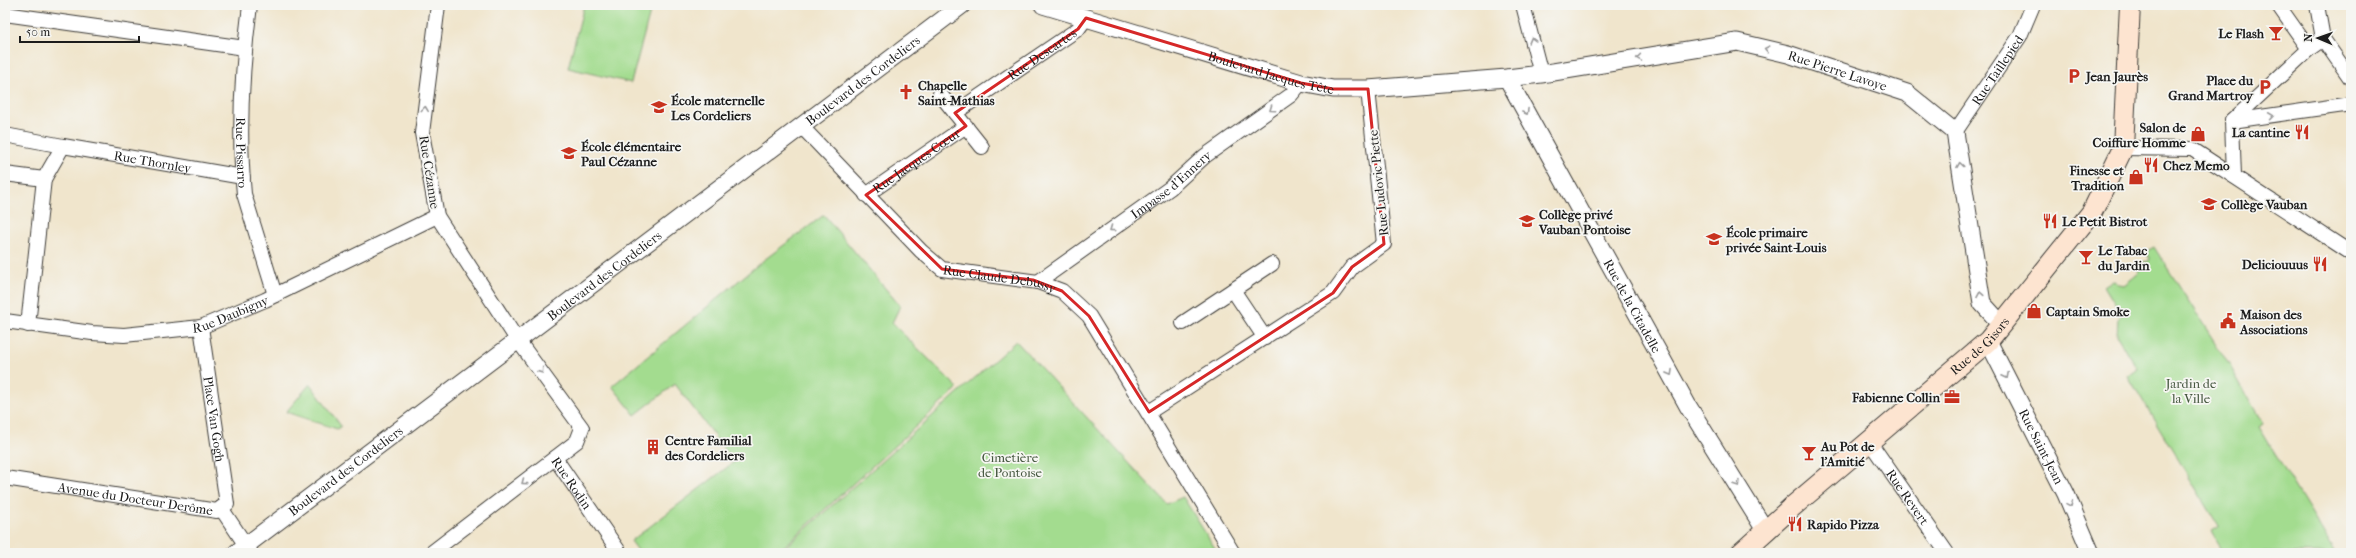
<svg xmlns="http://www.w3.org/2000/svg" width="2356" height="558" font-family="'IM FELL French Canon',serif">
<style>
.green{fill:#a3dc8f;stroke:#607c56}
.lines{fill:none;stroke-linecap:round;stroke-linejoin:round}
.minor-casing{stroke:#3c3a36;stroke-width:16}
.tertiary-casing{stroke:#3c3a36;stroke-width:19}
.secondary-casing{stroke:#3c3a36;stroke-width:22}
.minor{stroke:#fff;stroke-width:14}
.tertiary{stroke:#fff;stroke-width:17}
.secondary{stroke:#fde4d0;stroke-width:20}
.oneway{stroke:#999}
.marked{fill:none;stroke:#d62828;stroke-width:3;stroke-linejoin:round}
.labels{text-anchor:middle;stroke-width:3.5;stroke-linejoin:round;paint-order:stroke}
.poi-label{font-size:13px;font-weight:bold;fill:#1c1c1c;stroke:#f6f6f2;text-anchor:start}
.street-label{font-size:13px;fill:#1c1c1c;stroke:#f6f6f2}
.park-label{font-size:13px;fill:#44563e;stroke:#f6f6f2}
</style>
<rect width="100%" height="100%" fill="#f6f6f2"/>
<filter id="ink" filterUnits="userSpaceOnUse"><feTurbulence type="fractalNoise" baseFrequency=".025" numOctaves="2"/><feDisplacementMap in="SourceGraphic" scale="8" xChannelSelector="R" yChannelSelector="G"/><feConvolveMatrix kernelMatrix="1 2 1 2 8 2 1 2 1" color-interpolation-filters="sRGB"/></filter>
<filter id="wash" filterUnits="userSpaceOnUse"><feTurbulence type="fractalNoise" baseFrequency=".012" numOctaves="4" result="noise"/><feDisplacementMap in="SourceGraphic" scale="16" xChannelSelector="R" yChannelSelector="G"/><feGaussianBlur stdDeviation="0.9" result="paint"/><feColorMatrix in="noise" values="0 0 0 0 0 0 0 0 0 0 0 0 0 0 0 0 0 1.4 0 .05"/><feComposite in="paint" operator="in"/></filter>
<g filter="url(#wash)">
<rect width="100%" height="100%" fill="#f0e5cc"/>
<!-- green -->
<path class="green" d="M584 5H652L631 83 568 68Z
M824 215 900 306 892 323 958 388 777 553H640L631 541 734 462 675 384 635 415 612 386 760 263Z
M2154 247 2230 366 2263 424 2259 427 2336 553H2224L2211 532 2219 527 2128 376 2137 369 2117 336 2118 318 2122 315 2104 286 2113 280 2118 284 2124 285 2138 274 2140 264 2150 259 2145 252Z
M1016 341 1167 504 1183 497 1218 553H779Z
M310 384 341 426 337 429 286 412Z"/>
</g>
<g filter="url(#ink)">
<g class="lines">
<defs>
<g id="minor">
<path id="s1" d="M250 5C242 67 238 131 244 194L275 295"/>
<path d="M1523 5 1541 74"/>
<path d="M2278 5 2309 49"/>
<path d="M2317 5 2323 39"/>
<path d="M5 14 245 48"/>
<path d="M940 94 982 147"/>
<path id="s2" d="M955 113 1078 29 1086 18"/>
<path d="M2232 121 2351 104"/>
<path id="s3" d="M802 127 921 251 942 269 1038 282 1062 291 1089 316 1233 553"/>
<path id="s4" d="M1955 132 2020 36 2033 5"/>
<path d="M5 135 63 146 44 179 5 174"/>
<path id="s5" d="M63 146 243 177"/>
<path d="M2123 148 2192 149 2351 253"/>
<path d="M2234 176 2232 121 2309 49 2323 39 2351 79"/>
<path id="s6" d="M866 195 966 126"/>
<path id="s7" d="M1038 282 1170 188 1205 156 1291 95 1301 83"/>
<path d="M1233 290 1265 338"/>
<path id="s8" d="M5 321 92 333 124 335 201 327 265 300 437 216"/>
<path d="M1183 323 1272 264"/>
<path d="M28 325 44 179"/>
<path id="s9" d="M201 327 227 504 221 508"/>
<path d="M1149 412 1333 293 1352 267 1384 244 1368 89"/>
<path id="s10" d="M1869 441 1947 553"/>
<path id="s11" d="M555 458 620 553"/>
<path id="s12" d="M5 478 217 511 221 508 251 553"/>
<path d="M431 553 577 441 582 428 514 335 437 216 422 133 438 5"/>
</g>
<g id="tertiary">
<path id="s13" d="M1043 5 1301 83 1333 89H1368L1507 78 1541 74 1737 42 1788 54 1907 93 1955 132 1982 303 2002 325"/>
<path id="s14" d="M1507 78 1688 406 1765 530"/>
<path id="s15" d="M1988 341 2066 494 2091 553"/>
<path id="s16" d="M236 553 962 5"/>
</g>
<g id="secondary">
<path id="s17" d="M1741 553 1792 507 1988 341 2092 212 2123 148 2130 5"/>
</g>
</defs>
<!-- minor casing -->
<use href="#minor" class="minor-casing"/>
<!-- tertiary casing -->
<use href="#tertiary" class="tertiary-casing"/>
<!-- secondary casing -->
<use href="#secondary" class="secondary-casing"/>
<!-- minor -->
<use href="#minor" class="minor"/>
<!-- tertiary -->
<use href="#tertiary" class="tertiary"/>
<!-- secondary -->
<use href="#secondary" class="secondary"/>
</g>
<!-- one-way arrows -->
<defs><path id="oneway-chevron" d="M-2-3.5L2.5 0L-2 3.5" fill="none" stroke-width="1.6" stroke-linecap="round" stroke-linejoin="round"/></defs>
<g class="oneway">
<use href="#oneway-chevron" transform="translate(1532 40) rotate(-105)"/>
<use href="#oneway-chevron" transform="translate(1767 49) rotate(-167)"/>
<use href="#oneway-chevron" transform="translate(1639 58) rotate(171)"/>
<use href="#oneway-chevron" transform="translate(425 109) rotate(-83)"/>
<use href="#oneway-chevron" transform="translate(1272 109) rotate(145)"/>
<use href="#oneway-chevron" transform="translate(1526 112) rotate(61)"/>
<use href="#oneway-chevron" transform="translate(2271 116) rotate(-8)"/>
<use href="#oneway-chevron" transform="translate(1960 165) rotate(-99)"/>
<use href="#oneway-chevron" transform="translate(1112 229) rotate(144)"/>
<use href="#oneway-chevron" transform="translate(1980 294) rotate(-100)"/>
<use href="#oneway-chevron" transform="translate(541 371) rotate(55)"/>
<use href="#oneway-chevron" transform="translate(1670 373) rotate(61)"/>
<use href="#oneway-chevron" transform="translate(2006 376) rotate(63)"/>
<use href="#oneway-chevron" transform="translate(524 482) rotate(143)"/>
<use href="#oneway-chevron" transform="translate(1737 484) rotate(58)"/>
<use href="#oneway-chevron" transform="translate(2070 504) rotate(66)"/>
</g>
</g>
<!-- marked area -->
<path class="marked" d="M1086 18 1301 83 1333 89H1368L1384 244 1352 267 1333 293 1149 412 1089 316 1062 291 1033 280 942 269 866 195 966 126 955 113 1078 29Z"/>
<!-- icons -->
<defs>
<symbol id="bar-bare" viewBox="-9 -9 18 18"><path d="M-6-5H6L.8 .8V4.5H3.5V6h-7V4.5H-.8V.8Z" fill="#c8321e" stroke="#f6f6f2" stroke-width="2.5" paint-order="stroke"/></symbol>
<symbol id="parking-bare" viewBox="-9 -9 18 18"><path d="M-3.5-5.5H1a3.5 3.5 0 0 1 0 7H-1V5.5H-3.5ZM-1-3.4V-.6H.8a1.4 1.4 0 0 0 0-2.8Z" fill="#c8321e" stroke="#f6f6f2" stroke-width="2.5" paint-order="stroke"/></symbol>
<symbol id="church-bare" viewBox="-9 -9 18 18"><path d="M-1.2-6h2.4v3.5h3.3v2.4h-3.3V6h-2.4V-.1h-3.3v-2.4h3.3Z" fill="#c8321e" stroke="#f6f6f2" stroke-width="2.5" paint-order="stroke"/></symbol>
<symbol id="school-bare" viewBox="-9 -9 18 18"><path d="M0-5L7-2L0 1L-7-2ZM-4 1L0 2.5L4 1V4Q0 6-4 4Z" fill="#c8321e" stroke="#f6f6f2" stroke-width="2.5" paint-order="stroke"/></symbol>
<symbol id="restaurant-bare" viewBox="-9 -9 18 18"><path d="M-5-6h1v4h1v-4h1v4h1v-4h1v5L-1.5 .5V6h-2V.5L-5-1ZM5-6V6H3V1.5H1.5Q1.5-4 5-6Z" fill="#c8321e" stroke="#f6f6f2" stroke-width="2.5" paint-order="stroke"/></symbol>
<symbol id="shop-bare" viewBox="-9 -9 18 18"><path d="M-5-2.5h2.3a2.7 3.5 0 0 1 5.4 0H5L5.5 6h-11ZM-1.5-2.5h3a1.5 2.3 0 0 0-3 0Z" fill="#c8321e" stroke="#f6f6f2" stroke-width="2.5" paint-order="stroke"/></symbol>
<symbol id="civic-bare" viewBox="-9 -9 18 18"><path d="M-.6-6.5H3V-4.5H.6V-3L4-1V1h2V6H-6V1h2V-1L-.6-3ZM-1.2 2.5V6h2.4V2.5Z" fill="#c8321e" stroke="#f6f6f2" stroke-width="2.5" paint-order="stroke"/></symbol>
<symbol id="office-bare" viewBox="-9 -9 18 18"><path d="M-6-3h4V-5.5h4V-3h4V5H-6ZM-1-4.5V-3h2v-1.5ZM-6 0V1H6V0Z" fill="#c8321e" stroke="#f6f6f2" stroke-width="2.5" paint-order="stroke"/></symbol>
<symbol id="building-bare" viewBox="-9 -9 18 18"><path d="M-4-6H4V6H1V3H-1V6H-4ZM-2.5-4.3h1.7v1.8h-1.7ZM.8-4.3h1.7v1.8H.8ZM-2.5-1h1.7V.8h-1.7ZM.8-1h1.7V.8H.8Z" fill="#c8321e" stroke="#f6f6f2" stroke-width="2.5" paint-order="stroke"/></symbol>
</defs>
<g fill-rule="evenodd">
<use href="#bar-bare" x="2265" y="22" width="22" height="22"/>
<use href="#parking-bare" x="2063" y="65" width="22" height="22"/>
<use href="#parking-bare" x="2254" y="76" width="22" height="22"/>
<use href="#church-bare" x="895" y="81" width="22" height="22"/>
<use href="#school-bare" x="648" y="96" width="22" height="22"/>
<use href="#restaurant-bare" x="2291" y="121" width="22" height="22"/>
<use href="#shop-bare" x="2187" y="123" width="22" height="22"/>
<use href="#school-bare" x="558" y="142" width="22" height="22"/>
<use href="#restaurant-bare" x="2140" y="154" width="22" height="22"/>
<use href="#shop-bare" x="2125" y="166" width="22" height="22"/>
<use href="#school-bare" x="2198" y="193" width="22" height="22"/>
<use href="#school-bare" x="1516" y="210" width="22" height="22"/>
<use href="#restaurant-bare" x="2039" y="210" width="22" height="22"/>
<use href="#school-bare" x="1703" y="228" width="22" height="22"/>
<use href="#bar-bare" x="2075" y="246" width="22" height="22"/>
<use href="#restaurant-bare" x="2309" y="253" width="22" height="22"/>
<use href="#shop-bare" x="2023" y="300" width="22" height="22"/>
<use href="#civic-bare" x="2217" y="310" width="22" height="22"/>
<use href="#office-bare" x="1941" y="386" width="22" height="22"/>
<use href="#building-bare" x="642" y="436" width="22" height="22"/>
<use href="#bar-bare" x="1798" y="442" width="22" height="22"/>
<use href="#restaurant-bare" x="1784" y="513" width="22" height="22"/>
</g>
<g class="labels">
<!-- poi labels -->
<g class="poi-label">
<text x="2264" y="38" text-anchor="end">Le Flash</text>
<text x="2086" y="81">Jean Jaurès</text>
<text x="2253" y="85" text-anchor="end">Place du<tspan x="2253" dy="15">Grand Martroy</tspan></text>
<text x="918" y="90">Chapelle<tspan x="918" dy="15">Saint-Mathias</tspan></text>
<text x="671" y="105">École maternelle<tspan x="671" dy="15">Les Cordeliers</tspan></text>
<text x="2186" y="132" text-anchor="end">Salon de<tspan x="2186" dy="15">Coiffure Homme</tspan></text>
<text x="2290" y="137" text-anchor="end">La cantine</text>
<text x="581" y="151">École élémentaire<tspan x="581" dy="15">Paul Cézanne</tspan></text>
<text x="2163" y="170">Chez Memo</text>
<text x="2124" y="175" text-anchor="end">Finesse et<tspan x="2124" dy="15">Tradition</tspan></text>
<text x="2221" y="209">Collège Vauban</text>
<text x="1539" y="219">Collège privé<tspan x="1539" dy="15">Vauban Pontoise</tspan></text>
<text x="2062" y="226">Le Petit Bistrot</text>
<text x="1726" y="237">École primaire<tspan x="1726" dy="15">privée Saint-Louis</tspan></text>
<text x="2098" y="255">Le Tabac<tspan x="2098" dy="15">du Jardin</tspan></text>
<text x="2308" y="269" text-anchor="end">Deliciouuus</text>
<text x="2046" y="316">Captain Smoke</text>
<text x="2240" y="319">Maison des<tspan x="2240" dy="15">Associations</tspan></text>
<text x="1940" y="402" text-anchor="end">Fabienne Collin</text>
<text x="665" y="445">Centre Familial<tspan x="665" dy="15">des Cordeliers</tspan></text>
<text x="1821" y="451">Au Pot de<tspan x="1821" dy="15">l'Amitié</tspan></text>
<text x="1807" y="529">Rapido Pizza</text>
</g>
<!-- street labels -->
<g class="street-label">
<text dy="5" stroke="none"><textPath href="#s2" startOffset="105">Rue Descartes</textPath></text>
<text dy="5" stroke="none"><textPath href="#s13" startOffset="814">Rue Pierre Lavoye</textPath></text>
<text dy="5" stroke="none"><textPath href="#s4" startOffset="75">Rue Taillepied</textPath></text>
<text dy="5" stroke="none"><textPath href="#s13" startOffset="238">Boulevard Jacques Tête</textPath></text>
<text dy="5" stroke="none"><textPath href="#s16" startOffset="785">Boulevard des Cordeliers</textPath></text>
<text dy="5" stroke="none"><textPath href="#s1" startOffset="148">Rue Pissarro</textPath></text>
<text dy="5" stroke="none"><textPath href="#s6" startOffset="61">Rue Jacques Cœur</textPath></text>
<text dy="5" stroke="none"><textPath href="#s5" startOffset="91">Rue Thornley</textPath></text>
<text transform="translate(430 172) rotate(81)" y="5">Rue Cézanne</text>
<text transform="translate(1378 183) rotate(-96)" y="5">Rue Ludovic Piette</text>
<text dy="5" stroke="none"><textPath href="#s7" startOffset="165">Impasse d'Ennery</textPath></text>
<text dy="5" stroke="none"><textPath href="#s16" startOffset="461">Boulevard des Cordeliers</textPath></text>
<text dy="5" stroke="none"><textPath href="#s3" startOffset="258">Rue Claude Debussy</textPath></text>
<text dy="5" stroke="none"><textPath href="#s14" startOffset="260">Rue de la Citadelle</textPath></text>
<text dy="5" stroke="none"><textPath href="#s8" startOffset="229">Rue Daubigny</textPath></text>
<text dy="5" stroke="none"><textPath href="#s17" startOffset="316">Rue de Gisors</textPath></text>
<text dy="5" stroke="none"><textPath href="#s9" startOffset="93">Place Van Gogh</textPath></text>
<text dy="5" stroke="none"><textPath href="#s15" startOffset="118">Rue Saint-Jean</textPath></text>
<text dy="5" stroke="none"><textPath href="#s16" startOffset="137">Boulevard des Cordeliers</textPath></text>
<text dy="5" stroke="none"><textPath href="#s11" startOffset="30">Rue Rodin</textPath></text>
<text dy="5" stroke="none"><textPath href="#s10" startOffset="68">Rue Revert</textPath></text>
<text dy="5" stroke="none"><textPath href="#s12" startOffset="132">Avenue du Docteur Derôme</textPath></text>
</g>
<!-- park labels -->
<g class="park-label">
<text x="2191" y="388">Jardin de<tspan x="2191" dy="15">la Ville</tspan></text>
<text x="1010" y="462">Cimetière<tspan x="1010" dy="15">de Pontoise</tspan></text>
</g>
</g>
<!-- margin -->
<rect width="2356" height="558" fill="none" stroke="#f6f6f2" stroke-width="20"/>
<!-- north arrow -->
<g transform="translate(2318 38) rotate(272)" stroke="#f6f6f2" stroke-width="3" paint-order="stroke">
<path d="M0-3L7 15L0 10L-7 15Z" fill="#1c1c1c"/>
<text y="-6" font-size="11" font-weight="bold" text-anchor="middle" fill="#1c1c1c">N</text>
</g>
<!-- scale -->
<path d="M20 36v6h119v-6" fill="none" stroke="#1c1c1c" stroke-width="2"/>
<text x="26" y="36" font-size="12" fill="#1c1c1c" stroke="#f6f6f2" stroke-width="3" paint-order="stroke">50 m</text>
</svg>
